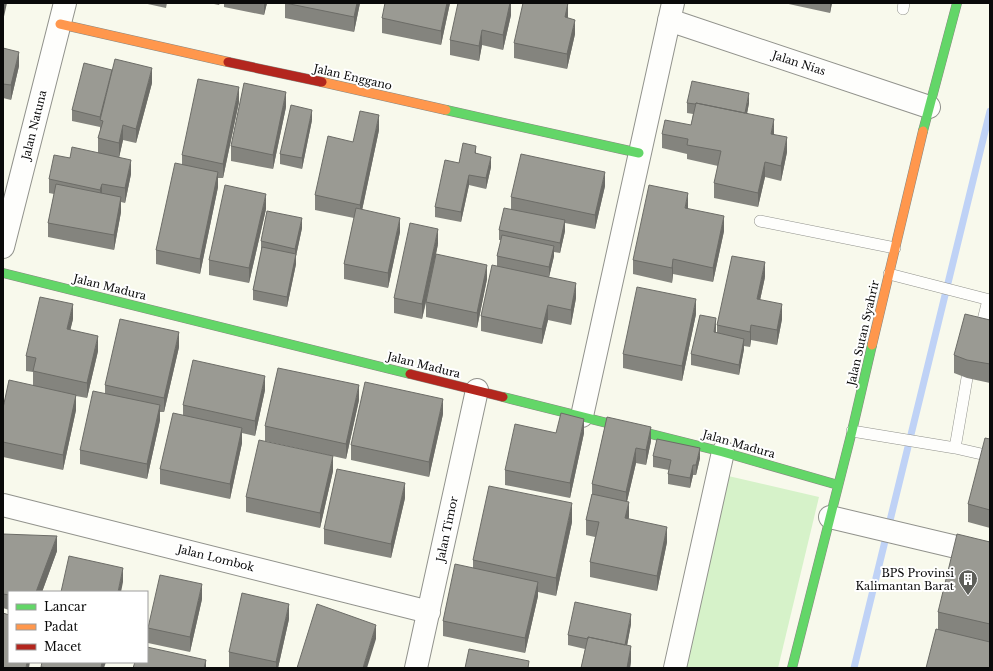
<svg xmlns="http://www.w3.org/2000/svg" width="993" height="671" font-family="'Libre Baskerville',serif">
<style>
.green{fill:#d6f2c9}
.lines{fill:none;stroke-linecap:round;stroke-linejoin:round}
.stream{stroke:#bfd2f6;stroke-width:7}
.lane-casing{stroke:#91928c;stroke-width:12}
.street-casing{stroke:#91928c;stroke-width:24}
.fast-casing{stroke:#888882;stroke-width:10}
.slow-casing{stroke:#888882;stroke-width:10}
.jam-casing{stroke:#888882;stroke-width:10}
.lane{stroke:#fefefc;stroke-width:11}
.street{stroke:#fefefc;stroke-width:22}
.fast{stroke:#63d668;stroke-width:9}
.slow{stroke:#ff974d;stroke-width:9}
.jam{stroke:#b3261e;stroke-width:9}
.wall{fill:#84847e}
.shaded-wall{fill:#6c6c67}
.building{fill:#9a9a93;stroke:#6c6c67}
.labels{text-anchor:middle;stroke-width:4;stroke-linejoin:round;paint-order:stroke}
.street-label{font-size:11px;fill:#0a0a0a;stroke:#fff}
.poi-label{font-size:11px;fill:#0a0a0a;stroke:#fff;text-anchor:end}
</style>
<rect width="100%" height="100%" fill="#f8f9ec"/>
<!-- green -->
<path class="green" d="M724 475 819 497 778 668H678Z"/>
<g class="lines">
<!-- stream -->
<path class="stream" d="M854 668 990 111"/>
<defs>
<path id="lane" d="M903 9 904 3
M760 221 895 248
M889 274 990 300
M980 332 988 300
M852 431 955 448 990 456
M955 448 967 378"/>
<path id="street" d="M669 20 929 107
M3 247 65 3
M582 416 673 3
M3 505 429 612
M830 517 990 555
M416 668 477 390
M675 668 723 452"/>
<path id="fast" d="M446 110 639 153
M923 131 957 3
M3 273 410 374
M503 397 723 452 838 485
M792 668 852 431 872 345"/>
<path id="slow" d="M60 24 228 62
M322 82 446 110
M872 345 923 131"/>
<path id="jam" d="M228 62 322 82
M410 374 503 397"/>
</defs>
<!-- lane casing -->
<use href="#lane" class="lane-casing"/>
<!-- street casing -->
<use href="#street" class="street-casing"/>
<!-- fast casing -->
<use href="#fast" class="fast-casing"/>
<!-- slow casing -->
<use href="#slow" class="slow-casing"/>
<!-- jam casing -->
<use href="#jam" class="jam-casing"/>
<!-- lane -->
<use href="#lane" class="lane"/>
<!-- street -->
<use href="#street" class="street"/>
<!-- fast -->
<use href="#fast" class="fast"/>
<!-- slow -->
<use href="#slow" class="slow"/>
<!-- jam -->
<use href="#jam" class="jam"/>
</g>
<!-- wall -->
<path class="wall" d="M143 3H167L166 8Z
M209 3H220L219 5Z
M224 3H267L264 15 224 7Z
M285 3H360L354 32 285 18Z
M450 3 441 45 382 33V18Z
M511 3V15L503 50 482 45 479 61 450 55V40Z
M568 3V18L575 34 567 69 514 58V43Z
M784 3H832L830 13Z
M3 48 19 66 11 100 3 98Z
M152 83 136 143 123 140 119 157 131 174 125 203 121 202V212L114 250 48 237V223L54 194 49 193V179L70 158 98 153V138L100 131V127L72 121V110Z
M239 102 223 178H218V187L200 274 156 264V250L182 165V155Z
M687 103H749L747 113 774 134 787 152 781 181 765 177 758 207 714 198V183L718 166 687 159V154L662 148V134L691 125 693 114 687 113Z
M286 107 273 169 231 161V146Z
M312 120 302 169 280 164V154Z
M379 130 362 210 400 232 388 288 344 279V264L354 218 315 210V195L353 142Z
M476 154 491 167 486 189 469 185 461 222 435 217V207L459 163Z
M605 186 595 229 565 223V231L560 253 554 252V256L549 277 576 298 571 325 548 320 542 344 481 331V316L497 266V256L501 240H499V230L511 209V197Z
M266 209 249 283 209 275V260Z
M687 209 724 231 713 282 673 274 672 283 633 274V260Z
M302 228 296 256V264L287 307 253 300V290L261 252V241Z
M438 244 436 254 487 279 477 328 426 317V303L422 319 394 313V298Z
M765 277 760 300 782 319 777 345 751 340 750 347 744 346V349L739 375 691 365V354L716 328V332L717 333V325Z
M696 314 682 381 623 368V354Z
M73 319 70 330 98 351 87 398 76 396V410L63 470 3 457V408L33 385V372L26 371V356Z
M990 320V383L967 378 954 373V355Z
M179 347 164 412H160V420L147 479 80 464V450L105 393V385Z
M265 390 255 436 242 433V443L230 499 160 484V469L183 415V405Z
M359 400 346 459 265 441V426Z
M443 414 429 477 351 460V445Z
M607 417 651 441 646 465 636 463 627 501 629 517 628 519 667 542 657 591 590 577V562L595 537 586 535V520L592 494V484Z
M556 433H584L570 498 505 485V470Z
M990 439V528L968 522V504Z
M653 456 700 458 696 475H693L690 488 668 484V474L669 470 653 467Z
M333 471 320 528 246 512V497Z
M405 498 391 558 324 544V529Z
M572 522 556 596 538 592V596L525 653 443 636V621L473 568V560Z
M3 534 57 551 42 592H9V610L3 608Z
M990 542V668L938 629V612Z
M202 599 190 652 148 643V628Z
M289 619 278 668H234L229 667V652Z
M631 624 627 645 631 661 630 668H581L585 649 568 645V635Z"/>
<!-- shaded-wall -->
<path class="shaded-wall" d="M4 3H7L3 21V7Z
M264 3H267L264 15Z
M357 3H360L354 32V17Z
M447 3H450L441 45V31Z
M510 3H511V15L503 50V35Z
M568 3V16L565 32V17Z
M830 3H832L830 13Z
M575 20V34L567 69V54Z
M482 30V45L479 61V46Z
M19 52V66L11 100V85Z
M152 68V83L136 143V129Z
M239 87V102L223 178V164Z
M286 92V107L273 169V155Z
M749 93V103L745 125V115Z
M312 110V120L302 169V158Z
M379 115V130L360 220V205Z
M774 119V134L771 148V134Z
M123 125V140L119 158V143Z
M787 137V152L781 181V166Z
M476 146V156L475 153Z
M491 157V167L486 189V178Z
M131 160V174L125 203V188Z
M765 162V177L758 207V193Z
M218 172V187L200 274V259Z
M605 172V186L595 229V215Z
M469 175V185L461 222V212Z
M102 184V198L100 204V190Z
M688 193V208L685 223V208Z
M266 194V209L249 283V268Z
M121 197V212L114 250V235Z
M724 216V231L713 282V268Z
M302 218V228L296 256V264L287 307V297L295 257V249Z
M400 218V232L388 288V273Z
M565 220V231L560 253V243Z
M438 229V244L422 319V304Z
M554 246V256L549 277V267Z
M673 259V274L672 283V268Z
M765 262V277L757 314V299Z
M487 265V279L477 328V313Z
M576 283V298L571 325V310Z
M696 299V314L682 381V366Z
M73 304V319L67 344V329Z
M782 304V319L777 345V330Z
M548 305V320L542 344V329Z
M716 318V328L714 342V332Z
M751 325V340L750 347V332Z
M179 332V347L164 412V398Z
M98 336V351L87 398V383Z
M744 339V349L739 375V365Z
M265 376V390L255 436V421Z
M359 385V400L346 459V444Z
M76 395V410L63 470V455Z
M443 399V414L429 477V462Z
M160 405V420L147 479V464Z
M584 419V433L570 498V483Z
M651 427V441L646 465V450Z
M242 428V443L230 499V484Z
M636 448V463L626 506V492Z
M700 448V458L696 475V465Z
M333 456V471L320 528V513Z
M693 465V475L690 488V478Z
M405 483V498L391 558V544Z
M629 502V517L625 533V518Z
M572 503V522L556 596V578Z
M667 527V542L657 591V576Z
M57 536V551L42 592H36Z
M123 568V582L121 592H118Z
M538 582V596L525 653V638Z
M202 584V599L190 652V637Z
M289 604V619L278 668H276V662Z
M631 614V624L625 657V647Z
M376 625V639L367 668H363Z
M631 646V661L630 668H627Z
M206 660V668H204Z
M27 662H30L29 668H26Z
M102 662H106L104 668H101Z"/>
<!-- building -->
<path class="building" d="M285 3H357L354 17Z
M385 3H447L441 31 382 18Z
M458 3H510L503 35 482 30 479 46 450 40Z
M523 3H568L565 17 575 20 567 54 514 43Z
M3 48 19 52 11 85 3 84Z
M115 59 152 68 136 129 123 125 119 143 98 138 103 121 100 120Z
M84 63 112 70 100 117 72 110Z
M198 79 239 87 223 164 182 155Z
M692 81 749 93 745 113 696 103 695 104 687 103Z
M244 83 286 92 273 155 231 146Z
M696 103 774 119 771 134 787 137 781 166 765 162 758 193 714 183 721 151 687 145 688 139 662 134 665 120 691 125Z
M291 105 312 110 302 158 280 154Z
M360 111 379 115 360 205 315 195 328 136 353 142Z
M463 143 476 146 475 153 491 157 486 178 469 175 461 212 435 207 445 160 459 163Z
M72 147 131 160 125 188 102 184 100 190 49 179 54 155 70 158Z
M521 154 605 172 595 215 511 197Z
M175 163 218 172 200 259 156 250Z
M56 184 121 197 114 235 48 223Z
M225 185 266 194 249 268 209 260Z
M649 185 688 193 685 208 724 216 713 268 673 259 672 268 633 260Z
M356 208 400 218 388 273 344 264Z
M504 208 565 220 560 243 499 230Z
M267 211 302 218 295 249 261 241Z
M410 223 438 229 422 304 394 298Z
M502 235 554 246 549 267 497 256Z
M262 247 296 254 287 297 253 290Z
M436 254 487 265 477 313 426 302Z
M732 256 765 262 757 299 782 304 777 330 751 325 750 332 717 325Z
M492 265 576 283 571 310 548 305 542 329 481 316Z
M637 287 696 299 682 366 623 354Z
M40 297 73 304 67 329 98 336 87 383 33 371 36 358 26 356Z
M965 314 990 320V364L967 360 954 355Z
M700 315 716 318 714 332 744 339 739 365 691 354Z
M120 319 179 332 164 398 105 385Z
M193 360 265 376 255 421 183 405Z
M278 368 359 385 346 444 265 426Z
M9 380 76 395 63 455 3 442V408Z
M365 382 443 399 429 462 351 445Z
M93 391 160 405 147 464 80 450Z
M173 413 242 428 230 484 160 469Z
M561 413 584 419 570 483 505 470 515 424 556 433Z
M607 417 651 427 646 450 636 448 626 492 592 484Z
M985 438 990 439V510L968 504Z
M657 439 700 448 696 465H693L690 478 668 474 671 460 653 456Z
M259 440 333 456 320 513 246 497Z
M337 469 405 483 391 544 324 529Z
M489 486 572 503 556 578 473 560Z
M592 494 629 502 625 518 667 527 657 576 590 562 599 522 586 520Z
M3 534 57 536 36 592H9V595L3 594Z
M957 534 990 542V624L938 612Z
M69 556 123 568 118 592H61Z
M455 564 538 582 525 638 443 621Z
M160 575 202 584 190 637 148 628Z
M242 593 289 604 276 662 229 652Z
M575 602 631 614 625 645 588 637V639L568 635Z
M317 604 376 625 363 668H297Z
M3 613 9 615V662H27L26 668H3Z
M936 629 990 642V668H926Z
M588 637 631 646 627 668H581Z
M147 647 206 660 204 668H133L135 662H147Z
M469 649 529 661 528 668H465Z
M42 662H102L101 668H48L41 667Z"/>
<!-- icons -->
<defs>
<symbol id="building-pin" viewBox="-11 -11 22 30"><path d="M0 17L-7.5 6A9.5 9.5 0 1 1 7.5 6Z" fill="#5d5e59" stroke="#fff"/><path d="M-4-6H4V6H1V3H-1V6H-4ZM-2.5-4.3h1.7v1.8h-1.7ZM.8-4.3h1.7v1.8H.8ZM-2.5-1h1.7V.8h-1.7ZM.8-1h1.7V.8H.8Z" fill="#fff"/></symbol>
</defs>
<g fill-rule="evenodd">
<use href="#building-pin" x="957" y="568" width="22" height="30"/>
</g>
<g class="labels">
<!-- street labels -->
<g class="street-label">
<text transform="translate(799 63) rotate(18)" y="4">Jalan Nias</text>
<text transform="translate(353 77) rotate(13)" y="4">Jalan Enggano</text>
<text transform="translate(34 125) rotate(-76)" y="4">Jalan Natuna</text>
<text transform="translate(110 287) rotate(14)" y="4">Jalan Madura</text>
<text transform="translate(863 333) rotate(-77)" y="4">Jalan Sutan Syahrir</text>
<text transform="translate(424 365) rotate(14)" y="4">Jalan Madura</text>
<text transform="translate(739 444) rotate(16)" y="4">Jalan Madura</text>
<text transform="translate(447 529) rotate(-78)" y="4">Jalan Timor</text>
<text transform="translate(216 558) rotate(14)" y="4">Jalan Lombok</text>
</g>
<!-- poi labels -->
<g class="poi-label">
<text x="954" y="577">BPS Provinsi<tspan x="954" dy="13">Kalimantan Barat</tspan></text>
</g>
</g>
<!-- border -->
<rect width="993" height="671" fill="none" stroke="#0a0a0a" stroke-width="8"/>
<!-- legend -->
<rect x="8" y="591" width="140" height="72" fill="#ffffff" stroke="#9d9d9d"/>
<rect x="16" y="604" width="20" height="6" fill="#63d668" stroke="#9d9d9d"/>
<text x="44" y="611" font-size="12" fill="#0a0a0a">Lancar</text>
<rect x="16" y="624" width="20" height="6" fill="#ff974d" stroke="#9d9d9d"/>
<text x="44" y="631" font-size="12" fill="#0a0a0a">Padat</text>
<rect x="16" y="644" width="20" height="6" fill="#b3261e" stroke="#9d9d9d"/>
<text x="44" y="651" font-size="12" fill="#0a0a0a">Macet</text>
</svg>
